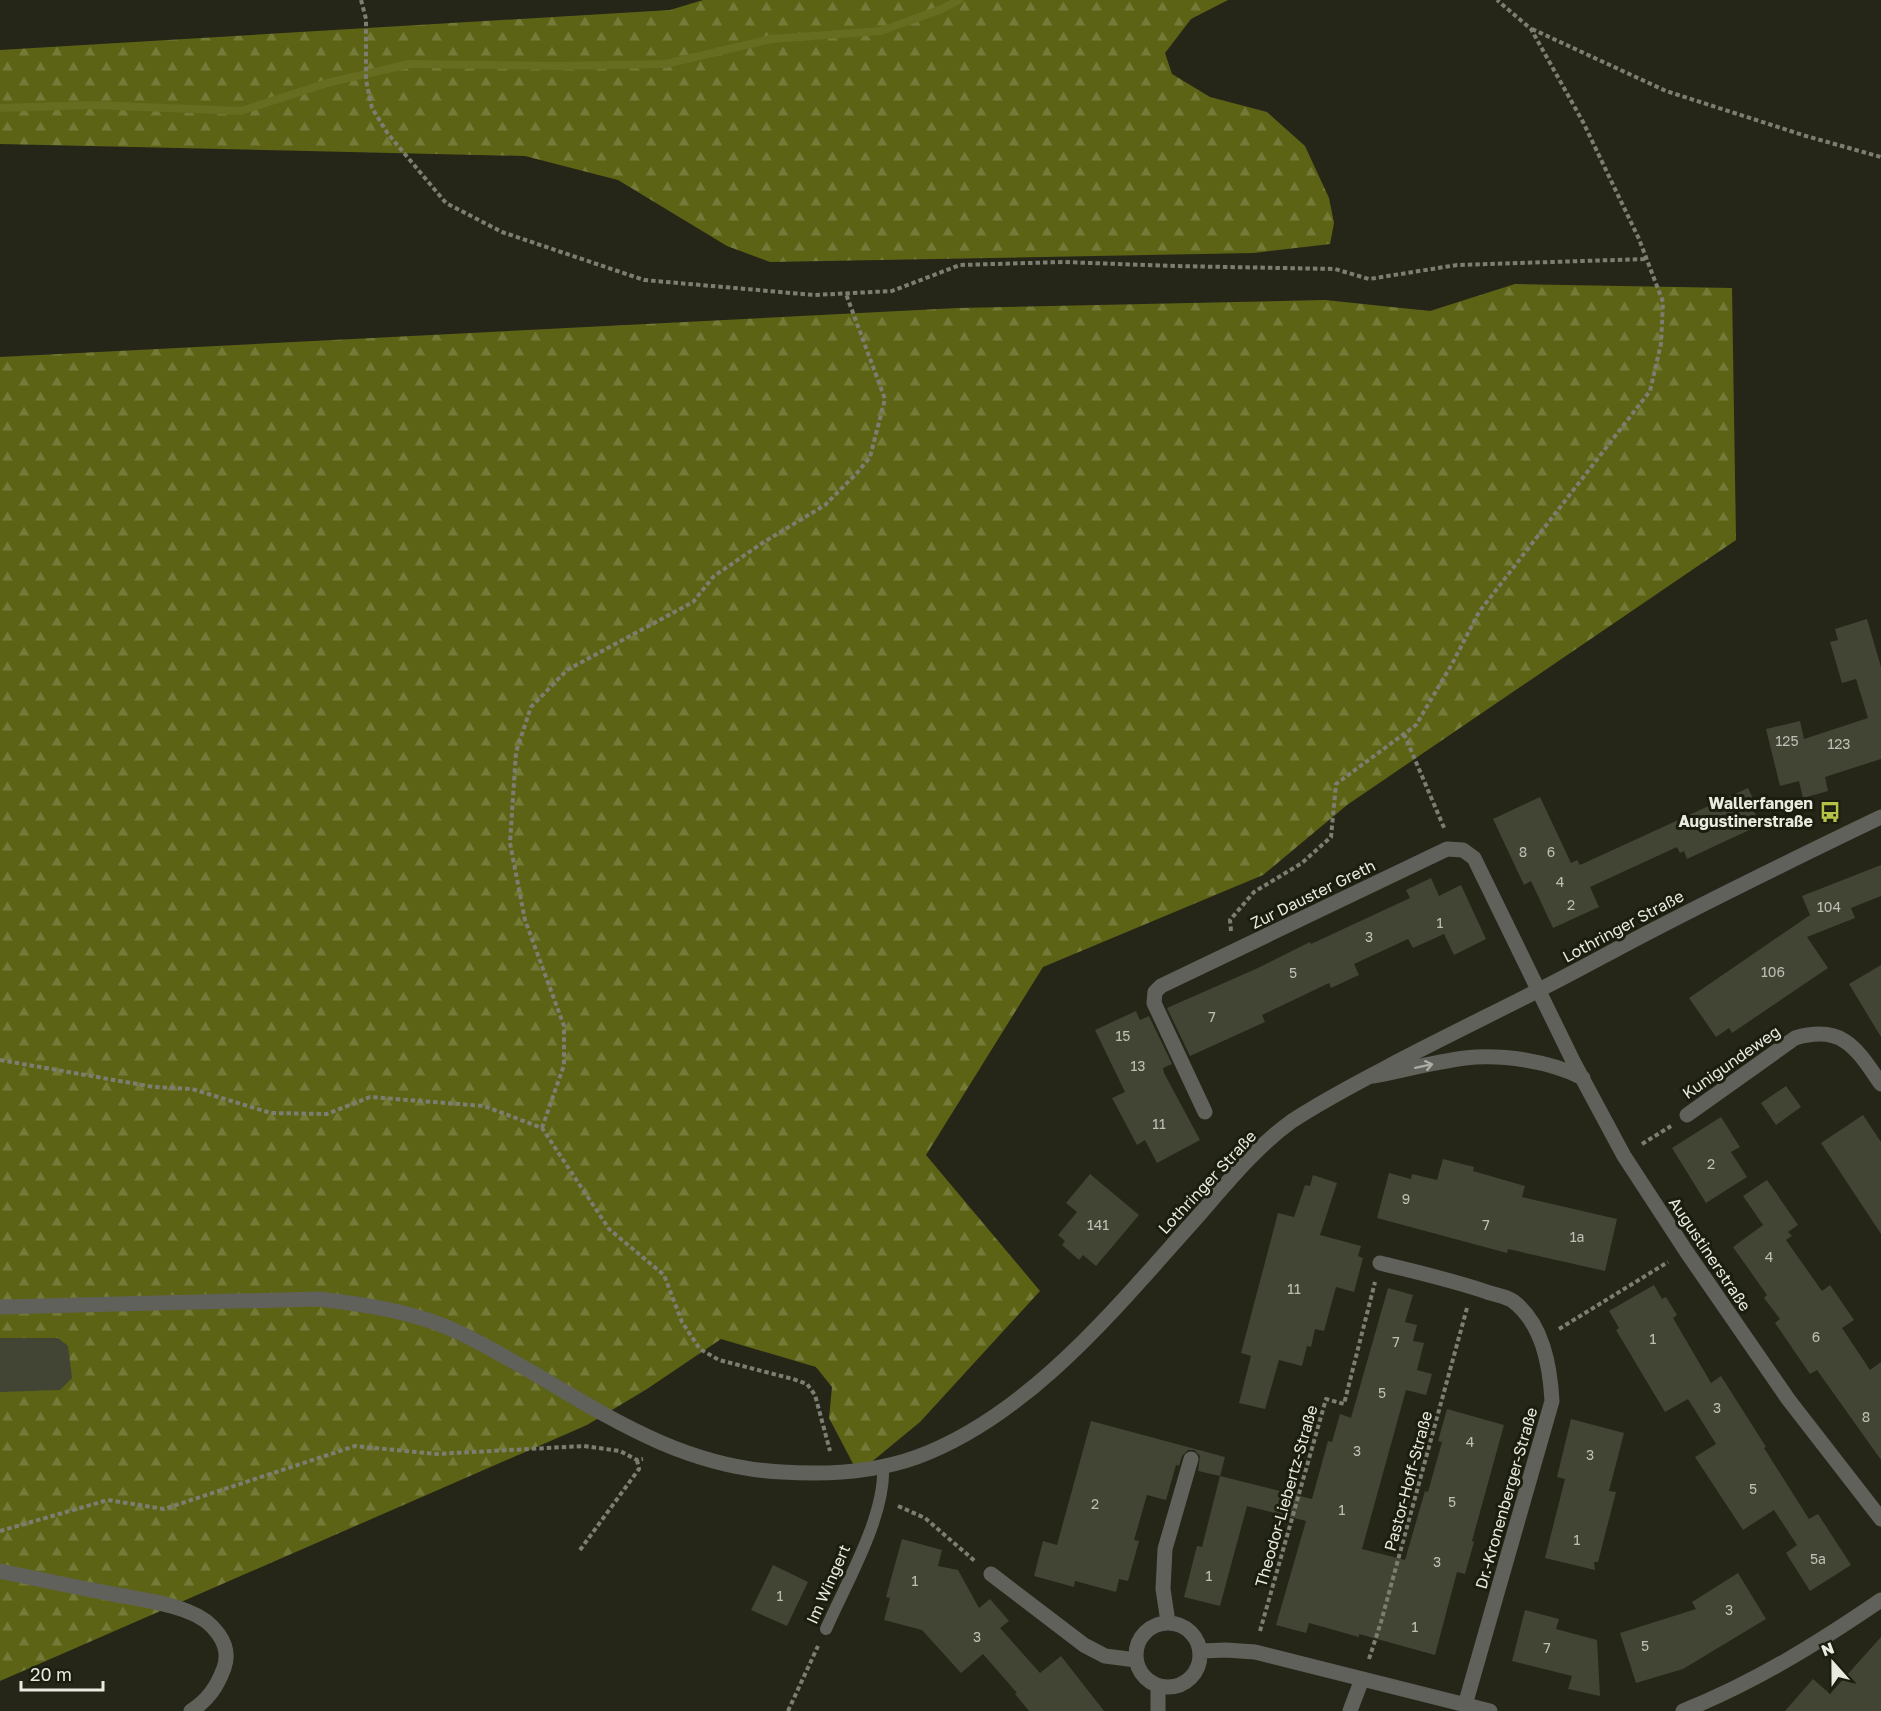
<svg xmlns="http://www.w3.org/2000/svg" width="1881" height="1711" font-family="'Golos Text',sans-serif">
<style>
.forest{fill:url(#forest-firs)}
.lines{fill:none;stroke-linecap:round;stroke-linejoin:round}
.stream{stroke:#666c20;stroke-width:8}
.building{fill:#424434}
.path{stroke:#7d7e72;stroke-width:4;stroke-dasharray:4.5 3;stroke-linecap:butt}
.service{stroke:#60615a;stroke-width:12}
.minor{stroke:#60615a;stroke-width:15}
.tertiary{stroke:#60615a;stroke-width:15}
.oneway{stroke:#abaca4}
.labels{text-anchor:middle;stroke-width:6;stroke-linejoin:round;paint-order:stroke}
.number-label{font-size:14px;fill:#bfc0b5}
.poi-label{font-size:16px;font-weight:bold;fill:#e9eae0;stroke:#1b1d0e;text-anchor:end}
.street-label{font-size:16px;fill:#e9eae0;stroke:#1b1d0e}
</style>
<defs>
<pattern id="forest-firs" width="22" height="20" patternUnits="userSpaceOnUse" patternTransform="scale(1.5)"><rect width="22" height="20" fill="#5d6315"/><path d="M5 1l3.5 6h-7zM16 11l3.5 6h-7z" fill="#747a37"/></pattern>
</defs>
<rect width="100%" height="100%" fill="#252618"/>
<!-- forest -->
<path class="forest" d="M703 0H1228L1191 19 1165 53 1172 74 1210 97 1267 112 1305 146 1329 198 1334 223 1330 244 1254 253 770 262 727 246 618 180 525 156 0 144V50L670 10Z
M1515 284 1732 288 1736 540 1347 805 1263 875 1043 967 926 1155 1040 1291 920 1422 858 1473 829 1418 832 1387 816 1367 721 1339 647 1389 587 1425 0 1681V357L958 308 1325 300 1430 311Z"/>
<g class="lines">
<!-- stream -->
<path class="stream" d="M0 108 92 105 241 111 327 83 409 64 558 66 666 64 771 39 881 31 942 9 959 0"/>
</g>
<!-- building -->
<path class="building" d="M1867 619 1881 667V759L1825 777 1828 791 1803 798 1799 781 1780 786 1766 729 1800 721 1804 739 1868 718 1856 679 1842 683 1830 642 1838 640 1835 629Z
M1748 788 1757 807 1753 809 1760 825 1687 859 1684 851 1680 853 1677 847 1590 887 1599 907 1553 928 1531 881 1524 885 1493 819 1540 797 1571 863 1577 860 1580 865Z
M1881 865V896L1851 908 1855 918 1807 937 1828 968 1732 1033 1729 1028 1716 1037 1689 998 1810 915 1802 896Z
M1431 878 1439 896 1461 885 1486 939 1454 955 1444 934 1413 948 1408 939 1354 964 1359 975 1331 988 1329 983 1262 1015 1265 1022 1190 1056 1167 1008 1258 968 1310 942 1311 944 1410 898 1406 890Z
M1881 965V1037L1849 984Z
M1136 1011 1140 1020 1149 1016 1172 1064 1163 1068 1164 1073 1200 1140 1157 1163 1145 1140 1137 1145 1112 1098 1125 1092 1095 1030Z
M1786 1086 1801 1107 1776 1125 1761 1103Z
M1863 1115 1881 1142V1234L1821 1143Z
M1721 1117 1740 1147 1731 1152 1747 1177 1706 1203 1672 1148Z
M1443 1159 1474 1167 1473 1171 1525 1186 1522 1197 1617 1219 1605 1271 1508 1249 1507 1253 1377 1218 1389 1173 1411 1179 1412 1174 1437 1180Z
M1090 1174 1139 1215 1096 1266 1083 1255 1079 1260 1062 1245 1065 1241 1058 1235 1077 1212 1066 1203Z
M1313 1175 1337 1183 1320 1235 1361 1246 1358 1256 1363 1258 1354 1292 1336 1287 1324 1331 1315 1329 1311 1347 1307 1346 1302 1366 1279 1360 1265 1409 1239 1403 1251 1356 1241 1353 1278 1213 1294 1217 1305 1185 1310 1186Z
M1767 1180 1798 1225 1788 1232 1792 1236 1786 1240 1822 1291 1830 1285 1854 1320 1842 1328 1870 1370 1881 1362V1460L1817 1370 1810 1374 1775 1323 1780 1319 1764 1298 1767 1295 1733 1247 1763 1225 1743 1196Z
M1654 1285 1662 1299 1666 1297 1677 1315 1673 1318 1711 1383 1721 1376 1766 1447 1764 1448 1809 1519 1818 1514 1851 1565 1810 1591 1786 1553 1797 1545 1774 1510 1743 1530 1695 1457 1716 1444 1688 1399 1665 1412 1616 1330 1619 1328 1609 1311Z
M1388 1288 1413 1295 1405 1322 1417 1325 1413 1341 1424 1343 1417 1370 1432 1374 1426 1395 1406 1390 1362 1549 1405 1560 1425 1491 1428 1492 1442 1442 1438 1441 1447 1409 1504 1425 1472 1541 1474 1542 1465 1574 1457 1572 1435 1655 1359 1634V1637L1309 1623 1306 1633 1276 1625 1306 1521 1247 1506 1220 1606 1184 1597 1197 1546 1202 1547 1220 1476 1312 1499 1328 1441 1332 1442 1340 1414 1351 1418Z
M0 1338H58L68 1346 72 1378 60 1390 0 1392Z
M1571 1419 1624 1433 1609 1491 1616 1492 1598 1562H1594L1595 1570 1545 1558 1565 1479 1557 1477Z
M1091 1421 1225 1457 1220 1476 1198 1471 1200 1456 1194 1450H1188L1182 1456 1179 1466 1176 1465 1166 1500 1147 1495 1134 1540 1139 1541 1128 1581 1119 1579 1116 1592 1075 1581 1074 1587 1034 1576 1043 1541 1057 1545Z
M902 1539 942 1550 938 1566 958 1570 979 1608 990 1599 1009 1621 1000 1628 1040 1673 1061 1656 1104 1711H1029L1015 1694 1017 1693 983 1654 961 1673 922 1630 884 1620 890 1598 886 1597Z
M773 1565 808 1582 787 1626 751 1610Z
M1738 1573 1766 1619 1683 1669 1636 1683 1620 1633 1696 1609 1692 1602Z
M1525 1610 1559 1619 1556 1629 1597 1640 1600 1696 1568 1689 1572 1676 1512 1661Z
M1881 1637V1711H1785L1813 1679 1830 1694Z"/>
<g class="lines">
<!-- path -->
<path class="path" d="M361 0 366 19V80L372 108 388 134 446 203 502 232 644 280 814 295 892 291 960 265 1063 262 1174 266 1335 269 1369 279 1457 265 1646 259
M1532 29 1666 91 1806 136 1881 157
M1404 734 1445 830
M1231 931 1230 920 1254 892 1302 863 1331 837 1336 784 1416 725 1452 664 1479 612 1650 391 1661 344 1663 302 1639 239 1583 122 1531 29 1497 0
M0 1060 154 1087 192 1089 271 1113 327 1114 370 1097 484 1106 542 1128 609 1229 664 1275 682 1322 700 1349 719 1360 793 1379 807 1384 815 1395 830 1451
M542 1128 564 1065V1026L525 920 510 843 516 752 531 707 567 670 693 602 714 576 764 542 825 505 857 473 870 457 885 399 846 294
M1642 1144 1671 1126
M1559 1329 1668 1262
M898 1506 925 1518 976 1562
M0 1531 108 1500 164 1509 355 1446 436 1454 584 1446 620 1451 637 1460 643 1459
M580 1550 639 1469 637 1460
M1260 1631 1326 1399 1344 1404 1375 1282
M1369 1659 1381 1622 1467 1308
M788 1711 818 1646"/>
<!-- service -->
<path class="service" d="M826 1629C846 1583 886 1516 883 1466"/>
<!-- minor -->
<path class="minor" d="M1374 1076C1404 1070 1435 1062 1465 1058 1502 1054 1550 1061 1583 1078
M1205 1112 1154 1003 1155 992 1161 986 1447 849 1463 850 1474 858 1573 1061 1624 1156 1686 1251 1788 1399 1881 1519
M1687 1115 1795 1038C1843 1024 1856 1048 1881 1084
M1380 1263C1416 1272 1452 1280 1487 1292 1495 1295 1506 1296 1513 1301 1543 1324 1550 1366 1552 1401L1465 1705
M991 1574 1084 1645 1105 1656 1136 1660
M1168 1622 1163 1589 1165 1549 1191 1459
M1136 1655a32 32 0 1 1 64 0a32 32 0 1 1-64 0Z
M1201 1651 1226 1650 1255 1652 1490 1711
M1158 1686V1711
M1350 1711 1362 1679
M1683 1711C1754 1683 1818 1643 1881 1600"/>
<!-- tertiary -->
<path class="tertiary" d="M0 1307 320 1299C368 1305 417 1312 460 1333 568 1385 656 1466 782 1472 826 1475 875 1472 917 1457 1028 1416 1114 1310 1191 1224 1223 1188 1253 1149 1292 1121 1322 1101 1355 1084 1387 1067 1438 1040 1490 1015 1541 989 1579 970 1616 949 1653 930 1728 891 1804 854 1881 817
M0 1571C38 1579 75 1587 113 1594 138 1599 165 1602 189 1612 211 1620 233 1643 224 1668 217 1687 208 1700 191 1711"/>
</g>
<!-- one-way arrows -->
<defs><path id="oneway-shaft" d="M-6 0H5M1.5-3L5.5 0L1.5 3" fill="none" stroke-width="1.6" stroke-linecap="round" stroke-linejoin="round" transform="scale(1.5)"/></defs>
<use class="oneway" href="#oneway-shaft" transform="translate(1424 1066) rotate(-12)"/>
<!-- icons -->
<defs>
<symbol id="bus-bare" viewBox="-9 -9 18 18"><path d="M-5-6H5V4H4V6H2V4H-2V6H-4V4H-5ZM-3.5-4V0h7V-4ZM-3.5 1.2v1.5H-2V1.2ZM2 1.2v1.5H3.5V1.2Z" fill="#b7c148" stroke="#1b1d0e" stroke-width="2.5" paint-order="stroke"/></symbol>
</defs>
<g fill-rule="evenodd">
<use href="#bus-bare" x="1815" y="797" width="30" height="30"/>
</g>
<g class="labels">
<!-- number labels -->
<g class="number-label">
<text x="1787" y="746">125</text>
<text x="1839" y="749">123</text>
<text x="1523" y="857">8</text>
<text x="1551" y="857">6</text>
<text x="1560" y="887">4</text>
<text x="1571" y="910">2</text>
<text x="1829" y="912">104</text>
<text x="1440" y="928">1</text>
<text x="1369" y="942">3</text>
<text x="1773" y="977">106</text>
<text x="1293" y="978">5</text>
<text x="1212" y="1022">7</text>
<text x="1123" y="1041">15</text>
<text x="1138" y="1071">13</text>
<text x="1159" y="1129">11</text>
<text x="1711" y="1169">2</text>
<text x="1406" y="1204">9</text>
<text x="1098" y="1230">141</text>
<text x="1486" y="1230">7</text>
<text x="1577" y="1242">1a</text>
<text x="1769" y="1262">4</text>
<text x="1294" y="1294">11</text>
<text x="1816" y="1342">6</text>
<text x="1653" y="1344">1</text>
<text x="1396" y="1347">7</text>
<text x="1382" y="1398">5</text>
<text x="1717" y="1413">3</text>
<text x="1866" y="1422">8</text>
<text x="1470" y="1447">4</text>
<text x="1357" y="1456">3</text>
<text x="1590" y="1460">3</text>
<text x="1753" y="1494">5</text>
<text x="1452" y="1507">5</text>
<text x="1095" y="1509">2</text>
<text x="1342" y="1515">1</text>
<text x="1577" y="1545">1</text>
<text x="1818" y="1564">5a</text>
<text x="1437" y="1567">3</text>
<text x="1209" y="1581">1</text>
<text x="915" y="1586">1</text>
<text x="780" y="1601">1</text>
<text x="1729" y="1615">3</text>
<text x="1415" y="1632">1</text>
<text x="977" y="1642">3</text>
<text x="1645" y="1651">5</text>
<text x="1547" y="1653">7</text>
</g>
<!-- poi labels -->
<g class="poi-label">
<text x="1813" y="809">Wallerfangen<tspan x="1813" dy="18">Augustinerstraße</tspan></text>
</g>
<!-- street labels -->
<g class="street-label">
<text transform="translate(1313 894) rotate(-26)" y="6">Zur Dauster Greth</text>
<text transform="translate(1623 926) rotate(-28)" y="6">Lothringer Straße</text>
<text transform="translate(1731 1062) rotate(-35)" y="6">Kunigundeweg</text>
<text transform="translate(1207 1182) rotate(-47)" y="6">Lothringer Straße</text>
<text transform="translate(1710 1254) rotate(56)" y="6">Augustinerstraße</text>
<text transform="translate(1408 1481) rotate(-75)" y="6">Pastor-Hoff-Straße</text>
<text transform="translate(1286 1496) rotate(-74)" y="6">Theodor-Liebertz-Straße</text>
<text transform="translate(1506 1498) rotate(-74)" y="6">Dr.-Kronenberger-Straße</text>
<text transform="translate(828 1584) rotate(-66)" y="6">Im Wingert</text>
</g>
</g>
<!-- north arrow -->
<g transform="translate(1833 1663) rotate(339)" stroke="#1b1d0e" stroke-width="4.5" paint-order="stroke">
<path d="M0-4.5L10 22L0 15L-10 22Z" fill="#e9eae0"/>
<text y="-9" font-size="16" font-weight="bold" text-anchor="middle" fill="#e9eae0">N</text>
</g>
<!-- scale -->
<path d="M21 1681v9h82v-9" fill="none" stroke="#e9eae0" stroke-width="3"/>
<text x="30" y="1681" font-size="18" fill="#e9eae0" stroke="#1b1d0e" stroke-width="4.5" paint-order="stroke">20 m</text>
</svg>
